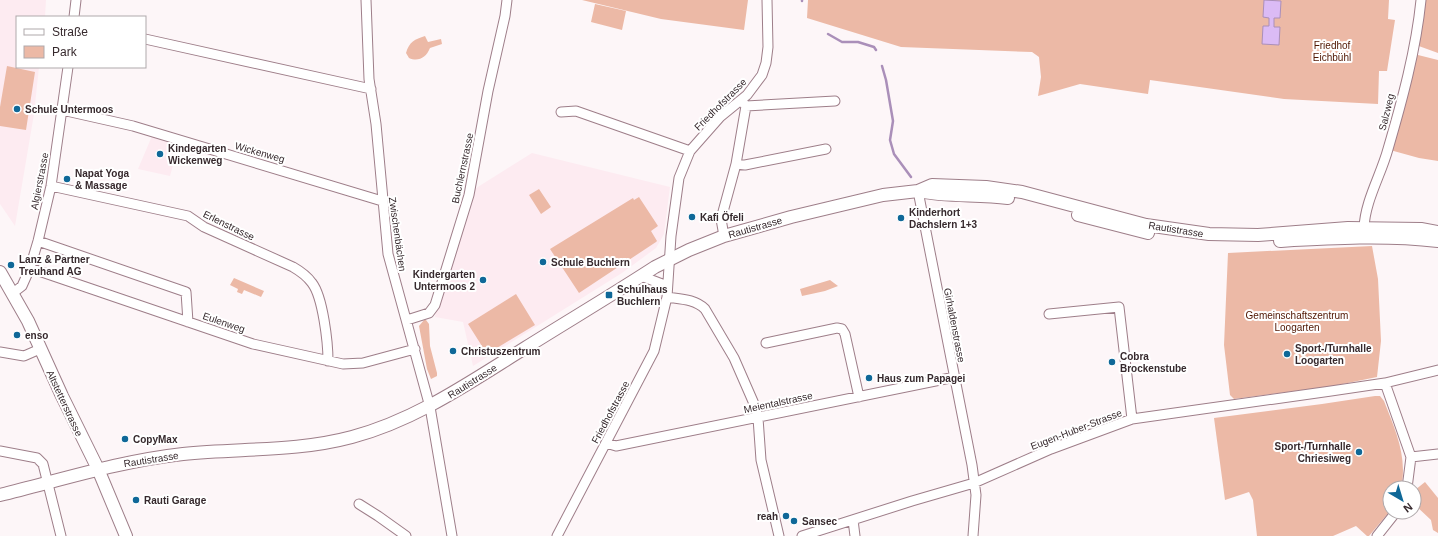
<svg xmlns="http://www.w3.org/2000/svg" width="1438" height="536" font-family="Arial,sans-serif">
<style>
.built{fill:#fdebf1}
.green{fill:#ecb9a6}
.water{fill:#dbbbf5;stroke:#aa8fb9}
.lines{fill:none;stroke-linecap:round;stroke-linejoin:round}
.stream{stroke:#aa8fb9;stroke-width:2.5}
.minor-casing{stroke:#9e7e89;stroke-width:11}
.tertiary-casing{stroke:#9e7e89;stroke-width:14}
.minor{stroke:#fff;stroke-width:9}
.tertiary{stroke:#fff;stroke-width:12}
.poi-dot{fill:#0f6898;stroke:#fff;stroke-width:1.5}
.labels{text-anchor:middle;stroke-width:4;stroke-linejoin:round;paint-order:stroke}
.park-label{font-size:10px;fill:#4f1500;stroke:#fff}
.street-label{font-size:10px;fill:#36292d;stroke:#fff}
.poi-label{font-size:10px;font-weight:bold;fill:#36292d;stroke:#fff;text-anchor:start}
</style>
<rect width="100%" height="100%" fill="#fdf6f8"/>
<!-- built -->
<path class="built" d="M0 0H46L45 17H17V67H39L34 114 15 226 0 204Z
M152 136 179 144 170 176 138 169Z
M532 153 670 187 664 234 656 248 622 273 473 366 463 322 435 317 436 309 473 190Z"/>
<!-- green -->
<path class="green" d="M582 0H748L744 30 661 19Z
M808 0H1389L1388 19 1395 20 1387 71H1379L1378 104 1284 99 1150 80 1148 94 1080 84 1038 96 1041 77 1039 57 1032 52 901 47 807 18Z
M1424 0H1438V53L1416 45Z
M595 4 626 11 622 30 591 22Z
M425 36 428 42 441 39 442 44 430 48C426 58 418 62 409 58L406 53C409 42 415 39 425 36Z
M1414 54 1438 60V161L1419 158 1390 150Z
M7 66 35 72 26 130 0 126V107Z
M539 189 551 207 541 214 529 195Z
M639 197 658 226 651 231 657 241 656 242 579 293 550 249 633 198 634 200Z
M1372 246 1378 279 1381 341 1377 377 1333 386 1234 399 1230 395 1224 345 1228 253Z
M234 278 264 291 261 297 244 290 242 294 237 292 238 289 230 285Z
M830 280 838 286 825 291 802 296 800 289Z
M516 294 535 325 487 354 468 324Z
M424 320H426L429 324 430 346 437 373V376L431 379 427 369 419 326Z
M1375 396H1380L1384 401C1395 429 1408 457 1401 488H1390V511L1369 536H1367L1356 526 1333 536H1257L1253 500 1249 492 1225 500 1214 418 1322 404Z
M1425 482 1438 498V533L1433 530 1431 520 1414 504 1415 490Z"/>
<!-- water -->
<path class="water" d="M1264 0 1281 1 1280 18H1274V27H1280L1279 45 1262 44 1263 26H1269V18L1263 17Z"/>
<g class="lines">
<!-- stream -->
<path class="stream" d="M802 1V0
M828 34 842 42H858L874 47 876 50
M882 66 886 80 893 121 890 140 894 154 911 177"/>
<defs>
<path id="minor" d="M366 0 369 79 376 124 388 254 430 407 452 536
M74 17 76 0
M145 39 371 89
M746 106 835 101
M62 110 133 126 382 201
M561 112 576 111 690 151
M736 164 745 165 826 149
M51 186 188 216 204 227 293 267C300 271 307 276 312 283 323 297 328 343 328 361
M918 191 972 465 976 495 973 536
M1364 228C1365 201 1381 175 1388 149 1402 101 1416 50 1421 0
M724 236 721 219 736 164 746 106 741 101
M38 241 186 292 188 322
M30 268 253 344 343 364 363 363 415 349
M641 276 662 284 667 292
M13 293 22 286 30 268 38 241 51 186 68 67
M667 297C680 299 695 299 705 309L734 358 755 406 758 418 761 460 779 536
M1049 314 1119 307 1132 419
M407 320 429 313 435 305 469 195 488 91 505 16 507 0
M766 343 837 328 842 329 845 334 859 397
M0 352 24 356 40 349
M1385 383 1411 457 1407 488
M606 443 616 446 955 377
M0 451 37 458 43 464 61 536
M1411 457 1438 454
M359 504 378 516 406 536
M853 520 855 536
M557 536 654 351 667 297 671 236 679 178 690 151 720 117 747 95 762 75 766 63 768 47 767 0
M802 536 912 501 974 483 1051 449 1132 419 1331 391 1385 383 1438 370
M1377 536 1396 512"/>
<path id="tertiary" d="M918 191C947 197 978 194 1008 198
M1078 215 1148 233
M1280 241C1333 238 1385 235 1438 241
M0 272 28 321 62 396 98 469 126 536
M0 495C61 480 120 461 183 454 240 448 296 452 352 437 416 420 470 382 525 348 568 321 612 295 655 267L689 250 724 236 791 217 883 195 918 191 932 185 986 187 1022 192 1146 225 1209 234 1258 235 1348 228 1421 229 1438 232"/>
</defs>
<!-- minor casing -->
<use href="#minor" class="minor-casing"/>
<!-- tertiary casing -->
<use href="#tertiary" class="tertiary-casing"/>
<!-- minor -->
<use href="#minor" class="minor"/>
<!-- tertiary -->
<use href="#tertiary" class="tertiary"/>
</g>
<!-- markers -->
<g class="poi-dot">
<circle cx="17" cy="109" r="4"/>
<circle cx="160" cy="154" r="4"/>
<circle cx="67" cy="179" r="4"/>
<circle cx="692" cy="217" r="4"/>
<circle cx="901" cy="218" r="4"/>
<circle cx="543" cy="262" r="4"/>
<circle cx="11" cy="265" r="4"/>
<circle cx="483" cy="280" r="4"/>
<rect x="605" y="291" width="8" height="8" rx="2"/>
<circle cx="17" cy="335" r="4"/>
<circle cx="453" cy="351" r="4"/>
<circle cx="1287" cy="354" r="4"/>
<circle cx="1112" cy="362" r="4"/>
<circle cx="869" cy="378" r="4"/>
<circle cx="125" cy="439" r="4"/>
<circle cx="1359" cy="452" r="4"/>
<circle cx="136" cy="500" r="4"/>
<circle cx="786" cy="516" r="4"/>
<circle cx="794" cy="521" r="4"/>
</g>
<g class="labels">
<!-- park labels -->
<g class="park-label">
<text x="1332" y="49">Friedhof<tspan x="1332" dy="12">Eichbühl</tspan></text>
<text x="1297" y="319">Gemeinschaftszentrum<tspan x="1297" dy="12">Loogarten</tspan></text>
</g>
<!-- street labels -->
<g class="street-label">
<text transform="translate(720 104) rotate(-45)" y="4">Friedhofstrasse</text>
<text transform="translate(1386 112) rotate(-76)" y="4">Salzweg</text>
<text transform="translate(260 152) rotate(16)" y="4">Wickenweg</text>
<text transform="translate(462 168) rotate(-78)" y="4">Buchlernstrasse</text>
<text transform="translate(39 181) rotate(-79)" y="4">Algierstrasse</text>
<text transform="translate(229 225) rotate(26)" y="4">Erlenstrasse</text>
<text transform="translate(755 227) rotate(-16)" y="4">Rautistrasse</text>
<text transform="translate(1176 229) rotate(9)" y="4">Rautistrasse</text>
<text transform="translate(398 234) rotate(82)" y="4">Zwischenbächen</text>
<text transform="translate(224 322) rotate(19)" y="4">Eulenweg</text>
<text transform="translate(955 325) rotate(79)" y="4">Girhaldenstrasse</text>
<text transform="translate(472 381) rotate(-32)" y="4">Rautistrasse</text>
<text transform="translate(778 402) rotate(-12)" y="4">Meientalstrasse</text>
<text transform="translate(65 403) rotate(65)" y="4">Altstetterstrasse</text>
<text transform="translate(610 412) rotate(-62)" y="4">Friedhofstrasse</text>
<text transform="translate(1076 429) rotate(-21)" y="4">Eugen-Huber-Strasse</text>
<text transform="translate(151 459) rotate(-9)" y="4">Rautistrasse</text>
</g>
<!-- poi labels -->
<g class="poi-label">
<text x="25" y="113">Schule Untermoos</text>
<text x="168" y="152">Kindegarten<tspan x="168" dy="12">Wickenweg</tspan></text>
<text x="75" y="177">Napat Yoga<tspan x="75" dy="12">&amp; Massage</tspan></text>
<text x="909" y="216">Kinderhort<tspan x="909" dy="12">Dachslern 1+3</tspan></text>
<text x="700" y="221">Kafi Öfeli</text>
<text x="19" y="263">Lanz &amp; Partner<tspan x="19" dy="12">Treuhand AG</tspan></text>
<text x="551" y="266">Schule Buchlern</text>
<text x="475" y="278" text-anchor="end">Kindergarten<tspan x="475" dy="12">Untermoos 2</tspan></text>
<text x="617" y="293">Schulhaus<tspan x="617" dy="12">Buchlern</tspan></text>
<text x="25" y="339">enso</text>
<text x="1295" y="352">Sport-/Turnhalle<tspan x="1295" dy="12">Loogarten</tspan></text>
<text x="461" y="355">Christuszentrum</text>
<text x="1120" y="360">Cobra<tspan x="1120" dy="12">Brockenstube</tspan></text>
<text x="877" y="382">Haus zum Papagei</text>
<text x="133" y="443">CopyMax</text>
<text x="1351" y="450" text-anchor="end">Sport-/Turnhalle<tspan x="1351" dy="12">Chriesiweg</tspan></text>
<text x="144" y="504">Rauti Garage</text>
<text x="778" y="520" text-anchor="end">reah</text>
<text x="802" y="525">Sansec</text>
</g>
</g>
<!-- legend -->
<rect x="16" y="16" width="130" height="52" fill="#ffffff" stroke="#afa9ab"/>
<rect x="24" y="29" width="20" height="6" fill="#ffffff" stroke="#afa9ab"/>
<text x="52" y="36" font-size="12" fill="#36292d">Straße</text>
<rect x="24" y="46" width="20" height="12" fill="#ecb9a6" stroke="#afa9ab"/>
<text x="52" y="56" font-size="12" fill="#36292d">Park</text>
<!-- north arrow -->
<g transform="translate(1402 500) rotate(142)"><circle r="19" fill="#ffffff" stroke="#afa9ab"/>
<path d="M0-3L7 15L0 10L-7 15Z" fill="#0f6898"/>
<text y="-6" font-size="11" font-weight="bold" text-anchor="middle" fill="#36292d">N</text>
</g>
</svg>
